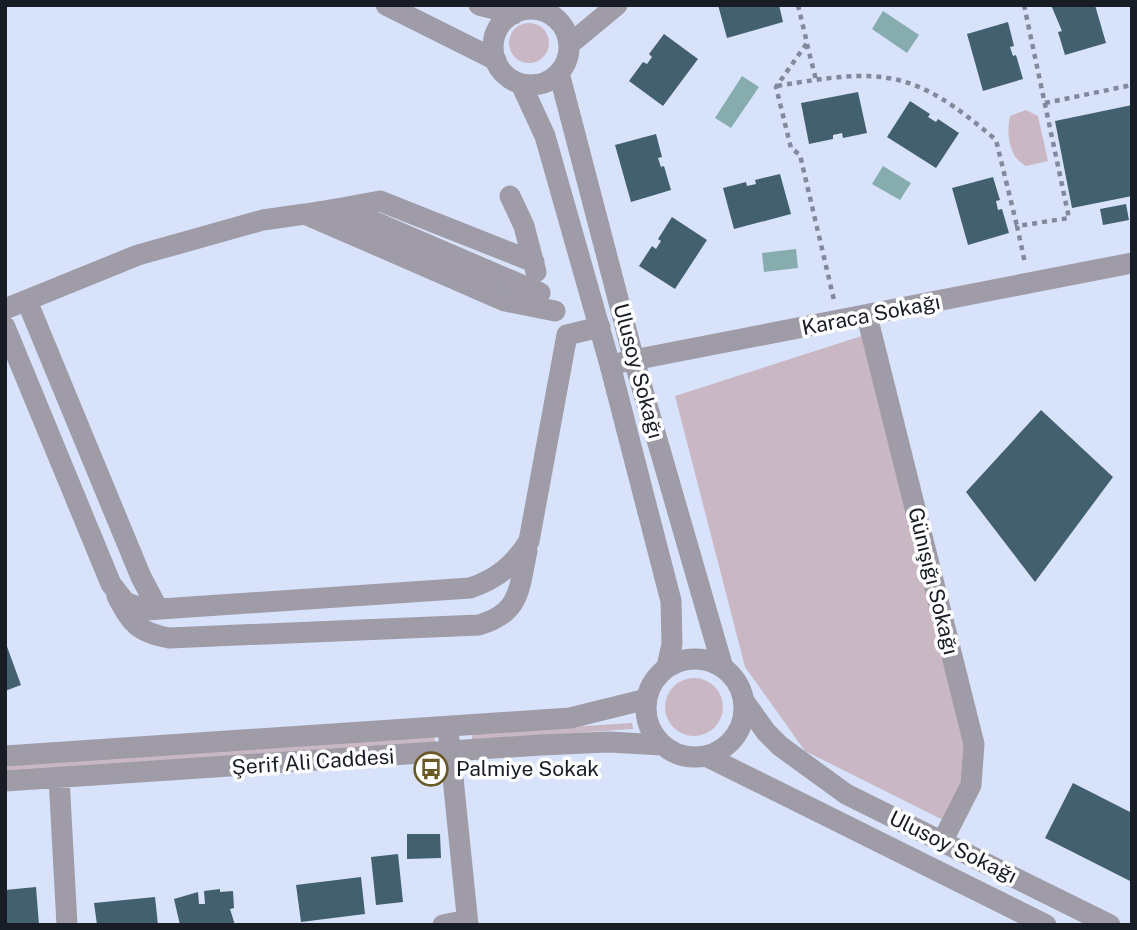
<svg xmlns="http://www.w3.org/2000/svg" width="1137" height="930" font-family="'Public Sans',sans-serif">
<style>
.green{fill:#cab7c4}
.water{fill:#86acad}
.building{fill:#43606f}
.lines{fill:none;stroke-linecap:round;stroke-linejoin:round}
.path{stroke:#81899a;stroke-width:4.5;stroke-dasharray:5 5;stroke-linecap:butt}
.minor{stroke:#9f9ba7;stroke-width:21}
.labels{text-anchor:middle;stroke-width:7;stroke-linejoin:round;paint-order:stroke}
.street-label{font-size:21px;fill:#181c24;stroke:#fff}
.poi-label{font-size:21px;fill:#181c24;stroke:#fff;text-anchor:start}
</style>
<rect width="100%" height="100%" fill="#d8e3fb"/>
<!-- green -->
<path class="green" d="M509 43a20 20 0 1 1 40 0a20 20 0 1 1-40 0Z
M1026 110 1038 116 1048 161 1026 166C1009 158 1006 133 1010 116Z
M871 333 978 780 957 827 805 751 745 667 675 396Z
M665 707a29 29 0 1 1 58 0a29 29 0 1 1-58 0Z
M632 723 633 729 472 740V733Z
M434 734 435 742 5 774V766Z"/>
<!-- water -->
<path class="water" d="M883 11 919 35 907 53 872 29Z
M742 76 759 87 731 128 715 118Z
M883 166 911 183 900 200 872 184Z
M796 249 798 268 764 272 762 253Z"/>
<!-- building -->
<path class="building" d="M718 5H779L783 22 727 38Z
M1051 5H1095L1106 43 1065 55 1058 32 1062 31Z
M1008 22 1014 46 1010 47 1013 56 1016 55 1023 79 983 91 967 34Z
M664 34 698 59 663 106 629 81 643 62 647 64 652 57 649 54Z
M858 92 867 133 843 138 842 133 833 135V139L809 144 801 103Z
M910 101 930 114 928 117 936 122 938 119 959 133 936 168 887 137Z
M1132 105V196L1072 208 1055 121Z
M656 134 662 157 658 158 661 167 664 166 671 190 631 202 615 145Z
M780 174 791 214 734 229 723 188 746 182 747 186 756 184 755 180Z
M993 177 1000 200 996 201 998 210 1002 209 1009 233 968 245 952 188Z
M1126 204 1129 220 1103 225 1100 209Z
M672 217 707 240 675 289 639 266 652 246 656 249 661 241 658 239Z
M1041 410 1113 477 1035 582 966 492Z
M5 641 21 685 5 691Z
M1073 783 1132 813V882L1045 838Z
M407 834H440L441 858 407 859Z
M398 854 403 902 376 905 371 857Z
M361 877 365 914 301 922 296 885Z
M36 887 39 925H5V890Z
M220 889V892L233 891 234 908 230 909 235 925H180L174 899 198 892 199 904H205L204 891Z
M155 897 158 925H97L94 903Z"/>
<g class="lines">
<!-- path -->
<path class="path" d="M798 5 807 43 776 87 791 148 800 155 834 300
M1024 5 1069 218 1017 226 1025 263
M807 44 816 80
M777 86C882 68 913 68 996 140L1017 226
M1045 103 1132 85"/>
<!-- minor -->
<path class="minor" d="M386 5 496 60
M479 5 514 14
M493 47a38 38 0 1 1 76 0a38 38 0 1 1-76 0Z
M570 44 617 5
M559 73 634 360 723 668
M521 84 545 136 610 365 671 601 672 644 667 667
M510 196 524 226 536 272
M342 208 380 201 534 262
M305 214 342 208 540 293
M27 301 141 577 158 609
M5 309 138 255 263 220 305 214 505 301 555 311
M867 316 974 744 971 785 942 842
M5 327 111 584 125 602 146 610 470 588C497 579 514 565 529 541L567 335 600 327
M623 362 1132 263
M117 596C131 623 137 632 169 638L479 625C521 613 519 588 527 551
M646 708a49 49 0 1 1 98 0a49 49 0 1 1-98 0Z
M744 701 766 732 780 746 846 794 1110 925
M449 739 468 925
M5 756 570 718 647 699
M706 756 1046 925
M59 778 67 925
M5 781 541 745 609 742 662 745
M443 925 467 920"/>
</g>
<!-- icons -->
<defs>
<symbol id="bus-ring" viewBox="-11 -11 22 22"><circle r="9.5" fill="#fff" stroke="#685926" stroke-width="1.5"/><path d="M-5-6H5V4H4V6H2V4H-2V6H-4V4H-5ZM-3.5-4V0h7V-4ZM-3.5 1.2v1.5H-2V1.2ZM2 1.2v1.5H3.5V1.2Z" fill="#685926"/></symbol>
</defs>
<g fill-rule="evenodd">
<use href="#bus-ring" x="412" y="750" width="38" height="38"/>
</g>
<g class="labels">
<!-- street labels -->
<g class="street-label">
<text transform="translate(871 315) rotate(-11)" y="7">Karaca Sokağı</text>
<text transform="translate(638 371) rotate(75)" y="7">Ulusoy Sokağı</text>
<text transform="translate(933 581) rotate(76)" y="7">Günışığı Sokağı</text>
<text transform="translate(313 762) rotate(-4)" y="7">Şerif Ali Caddesi</text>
<text transform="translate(953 847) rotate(26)" y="7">Ulusoy Sokağı</text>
</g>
<!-- poi labels -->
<g class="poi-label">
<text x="456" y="776">Palmiye Sokak</text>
</g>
</g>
<!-- border -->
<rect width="1137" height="930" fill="none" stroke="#181c24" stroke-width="14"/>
</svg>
